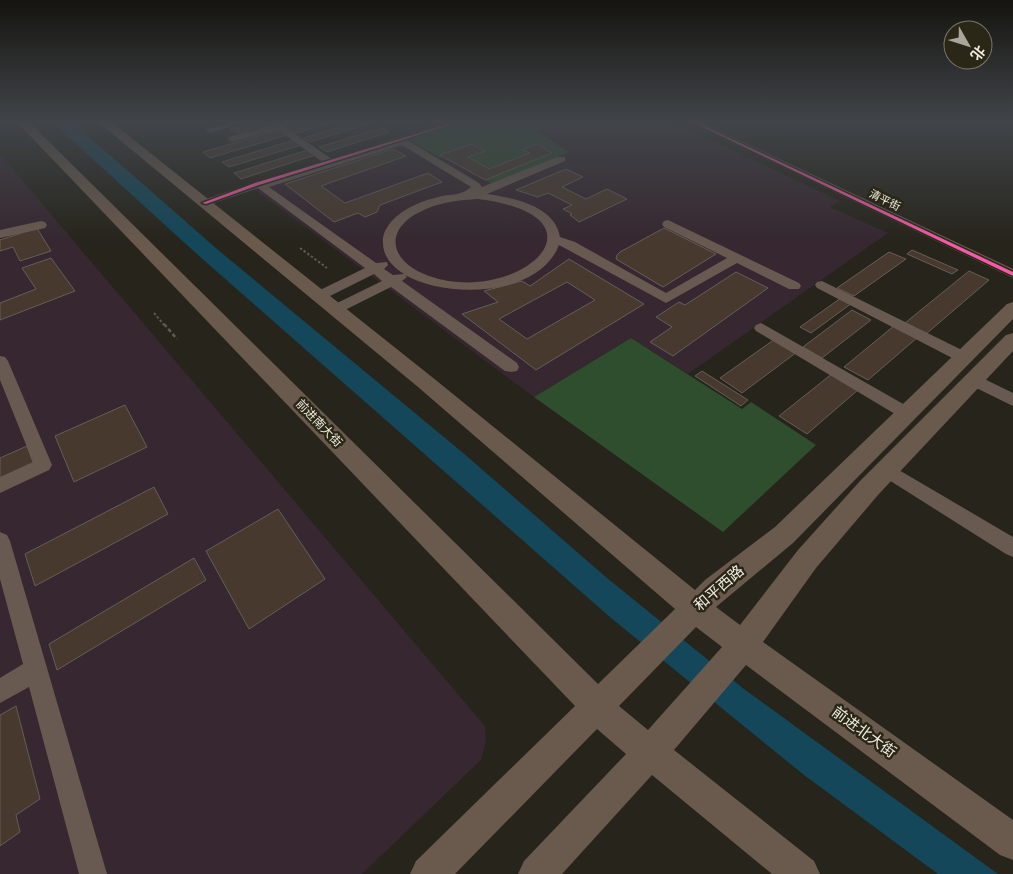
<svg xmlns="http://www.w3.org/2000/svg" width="1013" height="874" font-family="'IBM Plex Serif','Noto Sans SC',serif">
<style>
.education{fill:#362730}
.green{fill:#2f4e2e}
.water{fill:#134759}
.building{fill:#48392e;stroke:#645e59;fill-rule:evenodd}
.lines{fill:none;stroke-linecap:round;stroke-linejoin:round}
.path-far1{stroke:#625951;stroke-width:2;stroke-dasharray:2.5 2;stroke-linecap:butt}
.path{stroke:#625951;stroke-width:2.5;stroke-dasharray:4 2.5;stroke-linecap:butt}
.minor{fill:#695a51;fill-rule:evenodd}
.major{fill:#6a5a4d;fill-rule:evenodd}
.cycleway-casing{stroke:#2b2716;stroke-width:3}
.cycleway{fill:#f35aa7;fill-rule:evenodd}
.labels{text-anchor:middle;stroke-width:5;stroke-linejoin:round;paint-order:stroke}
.far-street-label{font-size:11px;fill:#f0ede2;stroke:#2b2716}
.street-label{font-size:12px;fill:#f0ede2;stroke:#2b2716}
.near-street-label{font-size:15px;fill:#f0ede2;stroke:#2b2716}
</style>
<rect width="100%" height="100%" fill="#26241b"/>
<!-- education -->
<path class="education" d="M454 121H671L840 201 830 207 888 233 688 374 631 338 534 397 250 186Z
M0 154 485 726 486 740 481 760 362 874H0Z"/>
<!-- green -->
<path class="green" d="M454 121H521L569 152 492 184 485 180 552 152 537 144 523 149 530 153 489 169 468 157 485 151 471 144 441 155 444 157 440 158 404 137Z
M631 338 742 409 751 402 816 445 723 532 534 397Z"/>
<!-- water -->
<path class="water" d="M51 121H71L217 249 462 452 607 578 744 689 998 874H938L804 775 724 710 611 618 199 256Z"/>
<!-- building -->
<path class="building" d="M261 121H280L238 133 230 129Z
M312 121H339L296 133 288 128Z
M359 121H367L372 123 310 142 303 138Z
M382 128 389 132 327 152 319 147Z
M279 130 287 135 210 158 203 152Z
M294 140 301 145 229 167 222 162Z
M471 144 485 151 468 157 489 169 530 153 522 150 537 144 552 153 485 180 440 155Z
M393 149 406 156 321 186 345 203 428 173 442 182 380 205 377 212 365 217 358 213 334 222 285 184Z
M308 150 315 155 241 179 234 173Z
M566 169 583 177 562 187 586 199 607 189 627 199 579 222 570 215 572 214 563 209 572 205 548 193 538 197 516 190Z
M37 228 51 251 20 261 13 247 0 251V240Z
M664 228 716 254 663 287 616 259 617 255 620 252Z
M912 250 958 270 952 274 907 254Z
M889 252 906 259 854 296 837 288Z
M51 258 75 291 0 320V303L36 289 22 268Z
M569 259 644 304 536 370 462 314 498 302 484 291 522 281 530 286ZM567 282 595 300 527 339 499 319Z
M969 271 989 280 926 334 905 323Z
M736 272 768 288 673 356 650 342 672 327 656 317 679 302 685 305Z
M841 298 852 303 811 333 800 327Z
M852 310 871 320 822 358 803 347Z
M895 325 918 337 868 380 844 367Z
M775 339 797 352 742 393 720 378Z
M702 371 748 400 741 406 695 376Z
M833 373 859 389 807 434 779 416Z
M125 405 147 447 74 482 55 436Z
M27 446 34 465 0 481V458Z
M154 487 168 514 35 586 25 554Z
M278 509 325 579 249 629 206 551Z
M194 558 206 580 57 670 49 644Z
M16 706 40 799 16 815 20 832 0 846V715Z"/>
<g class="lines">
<!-- path-far1 -->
<path class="path-far1" d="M300 248 327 268
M154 313 165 326"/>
<!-- path -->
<path class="path" d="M164 324 177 339"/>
<!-- minor -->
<path class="minor" d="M234 121H248L210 133 205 130Z
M289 121H302L301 123 285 127 333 160 388 143 389 140 453 121H465L464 123 407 140 479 183 482 187 557 157H565V161L487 194C514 198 555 206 560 237L575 242 666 293 727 258 664 227 662 224 664 221 668 220 799 283 801 286 799 289H789L737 263 666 303 559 245C539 297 447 299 405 275L407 277 402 281 517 363 519 367 517 371 511 372 505 371 391 287 341 312H331L329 309 331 306 382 281 374 274 324 299H314L312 296 314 293 365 268 258 188 208 205H200L198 203 200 201 268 178H275L324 163 281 132 280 129 232 142 227 139 229 137ZM402 145 471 187C462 195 454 194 442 196 424 200 404 207 391 222 386 228 382 235 383 243 383 257 393 267 404 274L393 275 384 269 388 265 387 262 376 263 269 187ZM478 199C618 217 517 307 429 276 387 261 383 227 426 209 442 202 460 200 478 199Z
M687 121H699L1013 269V278Z
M41 221 45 222 47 225 45 228 0 238V230Z
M822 281 968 353 971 357 968 361 963 362 958 361 817 288 815 285 817 282Z
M761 323 912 409 914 413 912 417 906 419 900 417 756 331 754 328 756 325Z
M0 356 5 357 8 361 52 465 49 470 0 493V477L33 462 0 380Z
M974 374 1013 393V406L968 384 966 380 968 376Z
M887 463 1013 537V557L1006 554 881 475 878 470 881 465Z
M0 532 7 535 10 541 107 874H79L29 687 0 703V678L23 664 0 579Z"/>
<!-- major -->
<path class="major" d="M16 121H28L598 684 675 609 418 387 97 121H110L432 377 695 590 705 580 775 527 1007 304 1013 302V319L793 543 716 607 740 625 798 550 860 481 1006 335 1013 333V351L878 495 816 568 763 642 1013 820V860L1000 855 746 665 674 750 814 861 820 874H772L652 775 562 874H518L524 861 626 754 597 729 455 874H410L416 861 575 706ZM696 627 722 647 648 730 619 706Z"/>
<defs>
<path id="cycleway" d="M458 121H463L259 185 206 204 202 203 255 183Z
M690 121H694L1013 272V276Z"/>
</defs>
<!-- cycleway casing -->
<use href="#cycleway" class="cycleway-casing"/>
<!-- cycleway -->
<use href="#cycleway" class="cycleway"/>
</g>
<!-- sky -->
<linearGradient id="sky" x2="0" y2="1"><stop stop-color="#15140f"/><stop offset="0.5" stop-color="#41454a"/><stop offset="1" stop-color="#41454a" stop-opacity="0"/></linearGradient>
<rect width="1013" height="243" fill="url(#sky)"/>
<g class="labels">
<!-- far-street labels -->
<g class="far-street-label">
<text transform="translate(885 200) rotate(26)" y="4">清平街</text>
</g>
<!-- street labels -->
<g class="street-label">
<text transform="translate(319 423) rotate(46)" y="4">前进南大街</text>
</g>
<!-- near-street labels -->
<g class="near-street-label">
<text transform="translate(719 588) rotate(-41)" y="5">和平西路</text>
<text transform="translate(864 732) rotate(36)" y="5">前进北大街</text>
</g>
</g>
<!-- north arrow -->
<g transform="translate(968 45) rotate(129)"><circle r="24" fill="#2b2716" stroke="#7a7668"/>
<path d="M0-4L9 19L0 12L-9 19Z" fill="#a9a79c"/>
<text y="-8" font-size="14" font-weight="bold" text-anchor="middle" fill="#f0ede2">北</text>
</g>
</svg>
